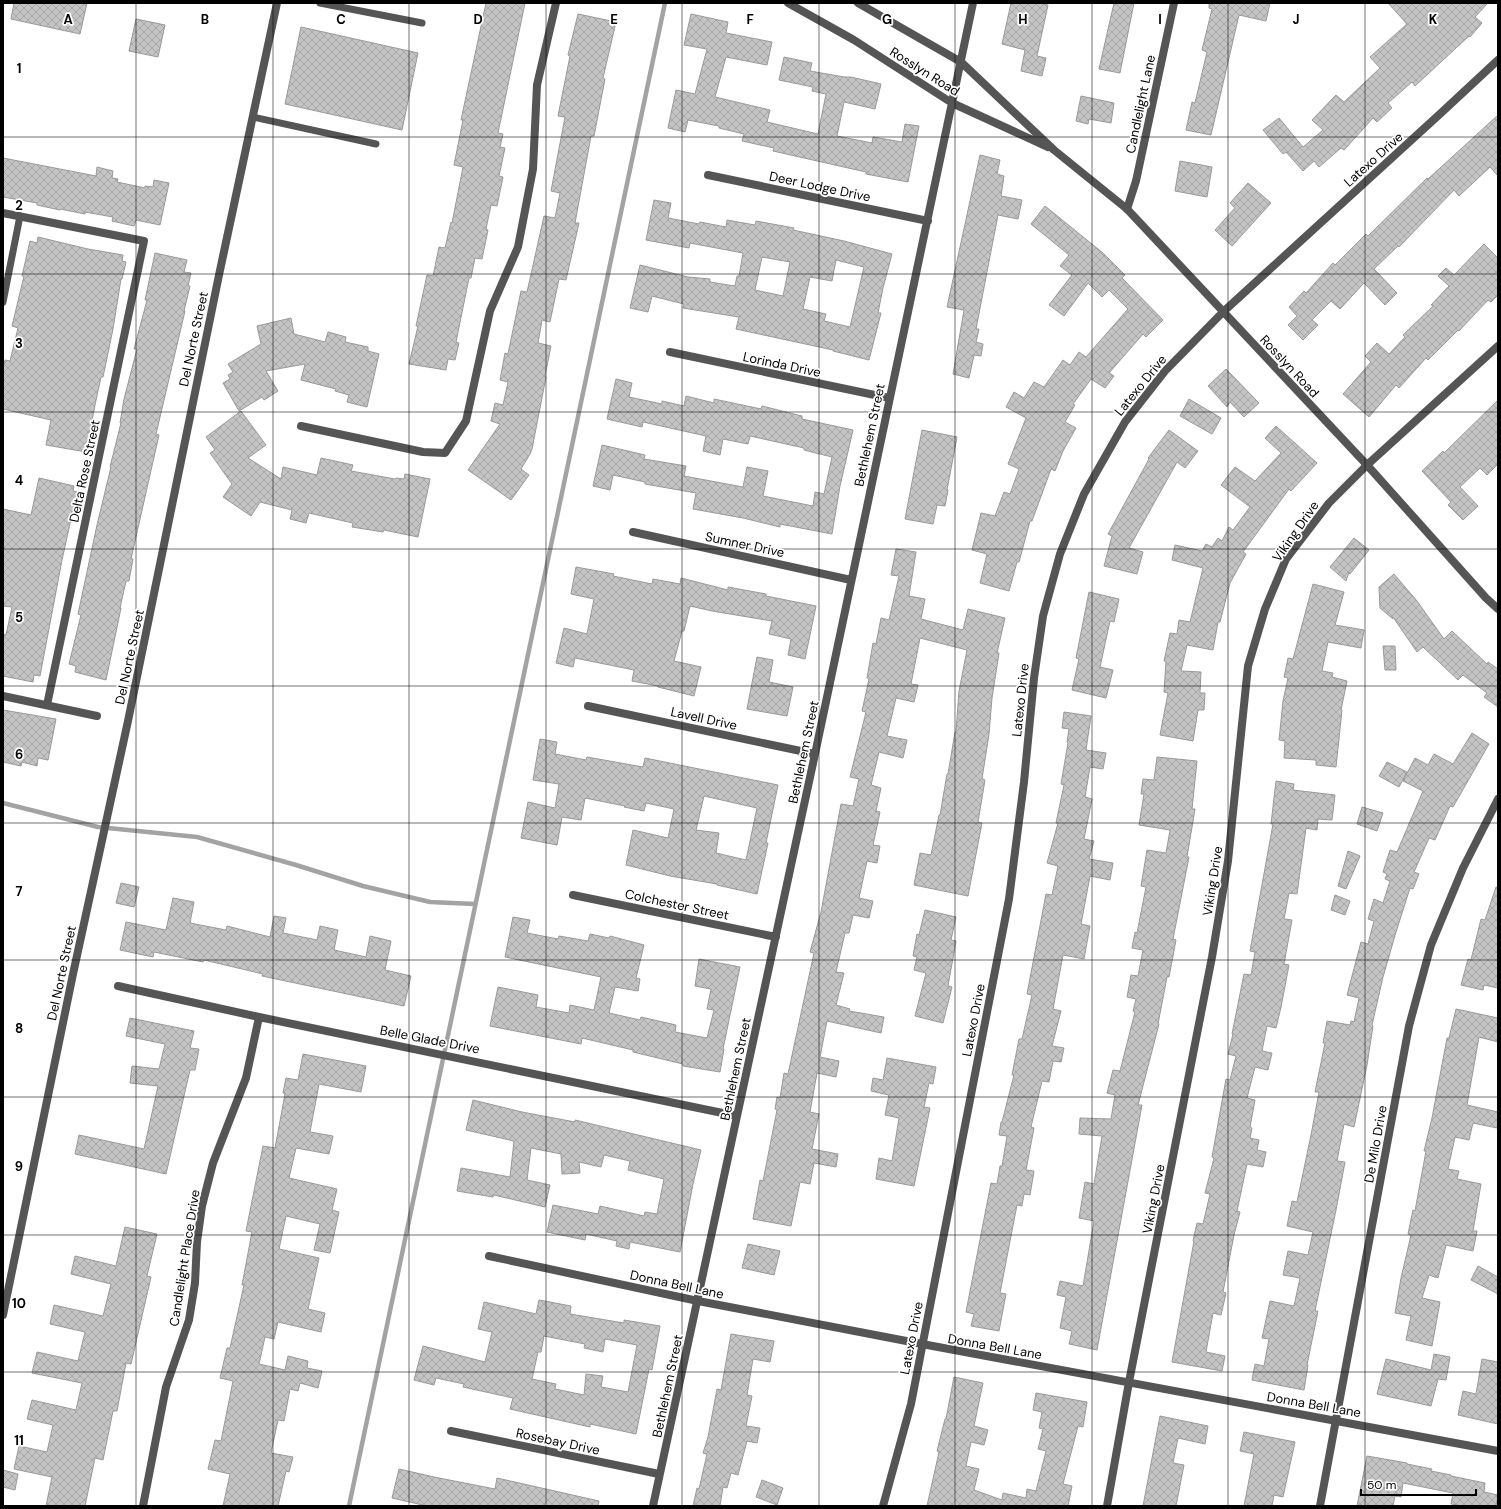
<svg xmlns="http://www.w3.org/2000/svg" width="1501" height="1509" font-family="'DM Sans',sans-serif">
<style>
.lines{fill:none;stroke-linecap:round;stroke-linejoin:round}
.stream{stroke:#a3a3a3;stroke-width:4.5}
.building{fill:url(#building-cross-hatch);stroke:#999;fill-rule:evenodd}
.service{stroke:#555;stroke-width:7}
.minor{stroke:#555;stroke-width:8}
.tertiary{stroke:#555;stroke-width:8}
.grid{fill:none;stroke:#000;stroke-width:1;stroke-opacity:0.55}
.labels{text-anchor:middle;stroke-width:3.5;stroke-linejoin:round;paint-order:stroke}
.street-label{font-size:13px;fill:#000;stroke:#fff}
.grid-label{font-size:13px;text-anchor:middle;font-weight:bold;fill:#000;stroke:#fff;stroke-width:3.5;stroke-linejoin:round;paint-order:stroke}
</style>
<defs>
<pattern id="building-cross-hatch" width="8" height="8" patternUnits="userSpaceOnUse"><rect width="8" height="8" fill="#c4c4c4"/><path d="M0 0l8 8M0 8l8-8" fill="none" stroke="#a7a7a7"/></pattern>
</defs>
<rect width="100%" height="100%" fill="#fff"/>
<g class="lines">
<!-- stream -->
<path class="stream" d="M3 803 98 827 197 837 296 865 363 886 430 902 475 904V905
M349 1506 665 3"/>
</g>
<!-- building -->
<path class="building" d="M14 3H87L80 34 11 19Z
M486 3H525L498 133 503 134 500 147 505 148 499 176 503 177 497 206 491 205 486 229 488 230 482 259 475 258 471 278H469L456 342 459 343 455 360 448 359 446 370 409 364 418 326H416L427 275 433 276 439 247 445 248 451 222 452 223 463 167 454 165 463 120H461Z
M1011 3H1040L1048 5 1037 56 1046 58 1042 76 1021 71 1025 50 1002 44Z
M1114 3H1134L1120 73 1099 69Z
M1209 3H1270L1266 21 1239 15 1211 135 1186 130 1192 102 1195 103 1207 52 1202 50 1212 9 1209 8Z
M1388 3H1488L1475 17 1482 23 1470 37 1469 36 1415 86 1412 82 1388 103 1392 108 1377 122 1373 118 1344 150 1341 148 1319 167 1314 161 1303 171 1286 152 1283 154 1263 130 1279 118 1303 147 1323 130 1312 120 1336 95 1344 102 1380 68 1370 57 1407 24Z
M578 14 616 22 603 78 605 79 594 136H591L575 223H579L566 280 559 279 550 322 542 320 538 343 551 346 545 376 546 377 532 449 530 454 521 469 529 475 511 500 468 470 500 424 491 421 495 403 503 405 508 382 500 380 505 353 508 354 521 291 527 292 544 216 555 218 560 193 551 191 565 117 558 116 570 56 568 55Z
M691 14 728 22 726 33 772 42 767 65 726 57 715 97 770 110 767 122 818 134 826 94 812 91 813 87 779 80 784 57 812 63 810 71 844 77H851L881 84 875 109 844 102 837 136 872 143 873 137 902 142 905 124 919 126 908 182 866 174V172L773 151 774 148 742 141 744 134 719 128V126L688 120 685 132 668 128 676 90 695 94 707 49 684 45Z
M136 19 165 25 158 57 129 51Z
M301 27 418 53 402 130 285 104Z
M1081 96 1114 103 1111 123 1089 119 1088 124 1076 121Z
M1498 115V176L1490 167 1459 196 1454 190 1399 247 1398 246 1374 269 1397 293 1385 305 1364 283 1340 309 1331 301 1312 320 1318 325 1303 340 1288 325 1297 316 1289 307 1304 291 1306 293 1333 263 1335 265 1366 234 1368 236 1427 178 1428 179Z
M980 155 1000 160 997 174 1004 176 1001 196 1022 200 1018 219 998 215 976 329H979L976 342 983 344 981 356 974 355 969 378 953 374 964 310 947 307Z
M3 158 96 176 97 167 113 171 112 178 118 179 117 182 145 188V186L153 187 154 180 169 183 160 225 136 220 134 226 112 221 113 217 85 212V214L60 209V210L37 205V203L3 197Z
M1180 161 1212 167 1207 197 1175 191Z
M1248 183 1271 203 1232 246 1215 230 1235 208 1230 203Z
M654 200 671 203 668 218 699 224 700 222 726 227 727 220 755 225 756 221 794 228 793 230 844 241 892 254 883 288 878 313H881L869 360 833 351V350L736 329 739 317 683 308 684 304 652 296 648 312 630 308 640 265 688 277 710 279V282L735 286 737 276H739L743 253 690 243 689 248 646 240ZM762 257 790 262 783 296 755 290ZM836 260 864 267 850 327 824 321 826 314 803 309 810 277 832 281Z
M1045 206 1103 253 1125 275 1122 278 1163 320 1146 337 1143 334 1109 373 1114 376 1105 388 1091 379 1073 404 1075 405 1065 422 1076 428 1063 451 1055 471 1051 469 1032 521H1030L1019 562H1017L1009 591 980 583 987 554 972 550 981 513 995 516 1004 492 1010 494 1019 469 1008 464 1026 418 1006 407 1014 392 1024 398 1034 382 1044 387 1063 360 1070 365 1079 352 1086 357 1128 309 1109 290 1102 297 1088 283 1064 316 1049 305 1072 275 1060 266 1069 255 1031 224Z
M38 237 88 249 123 255 122 261 126 262 122 279H121L113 329 103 377H101L95 405 86 452 46 445 51 420 3 409V368L5 360 10 361 18 328 12 326 24 276H22L30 241 37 243Z
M1484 244 1498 258V295L1491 302 1488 300 1459 331 1458 330 1428 360 1426 358 1399 388 1396 385 1369 417 1343 394 1371 362 1365 356 1377 343 1389 354 1405 337 1403 335 1433 306 1431 305 1449 286 1438 276 1446 268 1454 275Z
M155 253 187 260 184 272 191 273 188 286H190L184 311H185L156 434 159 435 131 559H133L129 581H126L120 608H121L106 680 75 672 76 666 69 664 81 615 78 614 97 525 111 467H110L121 423H120L124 399 137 349H134L147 300H145Z
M291 318 294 334 325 342 328 332 346 337 345 342 368 347V351L379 354 367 407 347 402 349 395 335 391 336 389 301 380 305 364 266 371 278 391 264 400 262 397 239 411 223 383 230 379 228 375 233 372 228 364 261 344 257 326Z
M1226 369 1259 403 1244 417 1230 402 1227 407 1208 386Z
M616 379 632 383 629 397 662 404V401L684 406 686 396 714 403V399L761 409 762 406 802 416V419L853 430 840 486 832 534 780 524V527L743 518 693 509 696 493 645 484V482L613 475 610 490 593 486 602 445 645 455 644 459 686 466 684 476 743 487 747 467 768 471 763 496 813 506 815 492 824 494 832 457 804 450V448L750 436 748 444 723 439 720 455 703 451 706 436 643 422 642 427 607 419Z
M1189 399 1221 418 1212 434 1180 416Z
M1498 400V464L1487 475 1480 468 1460 487 1478 506 1463 520 1448 505 1451 502 1422 471 1443 451 1444 453Z
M241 411 266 445 248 458 281 479 283 467 317 475 321 458 353 465 351 471 395 479 396 478 404 479 405 474 430 479 418 537 384 530 383 532 352 527 353 523 309 513 306 523 290 519 292 510 260 502 251 516 223 497 232 484 210 453 215 450 206 437Z
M1276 426 1317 463 1291 491 1289 489 1243 552 1246 554 1230 583 1220 622H1218L1213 650 1187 645 1181 671 1201 672 1200 693H1205L1204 710H1198L1193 741 1160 735 1168 693 1164 692 1166 661H1164L1170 633 1177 634 1179 620 1190 622 1203 568 1172 560 1175 545 1202 551 1206 544 1212 547 1218 538 1222 541 1229 527 1233 530 1250 507 1221 485 1235 467 1255 481 1281 453 1265 438Z
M922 430 957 437 947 490H948L945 506 937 505 933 524 905 519Z
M1169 430 1198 451 1185 468 1177 462 1129 548 1143 552 1137 574 1104 566 1112 536 1108 534 1149 459 1148 458Z
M39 478 74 486 73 491 77 492 62 560 40 676 34 675 33 682 3 676V634L6 635 12 607 3 606V509L31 515Z
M1354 538 1369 550 1350 574 1349 572 1346 581 1330 567Z
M896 549 916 552 909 596 925 599 921 619 963 630 968 609 1005 618 997 653H999L992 698 989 734 982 779 985 780 978 822 982 823 968 896 914 885 920 853 931 855 939 815H940L947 774H948L955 732H956L959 691 967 650 920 638 911 684 918 685 914 702 896 698 887 736 907 740 903 758 879 752 871 785 881 788 876 811 880 812 873 845 880 846 877 863 867 861 859 898 873 901 869 918 853 915 849 933H845L836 972 844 973 836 1005 850 1009 849 1011 884 1017 881 1033 827 1021 820 1057 839 1061 836 1077 817 1073 810 1112 819 1114 812 1149 838 1154 836 1167 814 1163 810 1184 800 1182 791 1226 753 1219 760 1180 763 1181 777 1110 775 1109 777 1097 780 1098 784 1073 788 1074 814 953 810 952 821 912 841 804 853 806 859 779 850 777 866 712 862 711 869 679 867 678 873 643 876 644 881 618 889 620 899 576 891 575Z
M576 567 614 574 613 576 652 584 653 579 680 584 681 578 728 590V587L766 594V596L816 606 805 659 788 655 791 639 769 634 772 621 712 611 690 606 684 631H682L674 661 701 667 694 696 658 687V686L632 681 634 670 575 658 573 667 556 663 564 628 587 634 594 599 571 594Z
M1394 574 1417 601 1444 639 1452 631 1487 664 1488 662 1498 669V707L1484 697 1487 693 1463 675 1458 680 1423 647 1417 652 1393 617V619L1380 608 1379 587Z
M1313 584 1344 592 1335 625 1364 630 1361 648 1328 642 1322 671 1333 673 1332 677 1347 681 1341 710H1342L1336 767 1316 765V760L1284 758 1285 741 1279 740 1283 701 1288 678 1284 677 1288 658 1293 659Z
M1089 592 1119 599 1114 622 1110 621 1100 667 1113 670 1106 698 1072 690 1079 659 1076 658Z
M1383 646H1395L1396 670H1385Z
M757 657 773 660 769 682 793 687 787 716 747 709Z
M3 710 56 719 48 760 38 758 37 766 22 762 21 766 3 762Z
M1064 712 1091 716 1086 750 1106 753 1103 769 1090 767 1085 797 1092 799 1084 839 1094 841 1089 859 1113 863 1110 880 1090 876 1081 924 1090 926 1084 959 1063 955 1053 1009 1061 1011 1052 1046 1064 1048 1061 1062 1053 1061 1049 1082 1042 1081 1031 1127 1034 1128 1026 1170 1034 1171 1030 1195 1024 1194 1022 1206 1017 1205 1000 1293 1006 1294 999 1331 971 1326 974 1314 966 1312 991 1183 997 1184 1000 1166H1002L1007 1136 999 1135 1001 1122H1002L1014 1075H1012L1019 1039H1022L1032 995 1027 994 1046 894 1052 895 1058 866 1047 863 1058 823H1056L1064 785 1061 784 1068 743 1067 742 1069 729 1062 728Z
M1472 733 1489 744 1453 807 1450 806 1435 840 1429 838 1414 872 1419 874 1413 889 1410 888 1396 932 1383 977 1372 1025 1373 1026 1367 1065 1354 1127 1344 1124 1337 1161 1345 1162 1336 1210 1315 1311H1318L1307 1365H1308L1304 1390 1252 1380 1255 1364 1264 1366 1269 1339 1262 1338 1270 1301 1294 1306 1300 1278 1283 1275 1288 1251 1308 1255 1313 1232 1287 1226 1292 1201 1297 1202 1311 1135 1319 1092H1315L1325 1043H1323L1327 1021 1350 1025 1351 1021 1354 1022 1359 998 1347 995 1361 942 1368 944 1374 921 1368 919 1374 899 1383 903 1390 881 1385 879 1387 874 1383 872 1390 850 1397 852 1423 791 1403 781 1415 758 1428 765 1434 754 1453 764Z
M540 739 557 742 555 754 586 760 587 757 643 767 645 758 778 785 766 843H768L757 894 717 885V884L670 876 626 865 633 830 668 838 674 809 646 803 644 811 624 807 625 806 585 798 581 820 562 817 557 845 521 838 528 802 555 808 559 784 533 780ZM704 796 757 808 746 860 716 853 719 833 696 830Z
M1157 757 1197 761 1192 809H1195L1187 857H1189L1173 939 1176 940 1169 977H1167L1158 1024H1159L1138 1105H1142L1097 1350 1069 1344 1072 1331 1060 1328 1066 1297 1057 1295 1060 1281 1083 1286 1094 1221 1079 1218 1085 1182 1094 1184 1102 1136 1079 1134 1080 1118 1111 1119 1115 1095 1107 1093 1113 1070 1120 1071 1135 1012 1133 1011 1136 999 1127 997 1131 975 1138 976 1143 950 1132 948 1135 932 1137 933 1146 887 1141 886 1147 850 1166 853 1170 830 1139 825 1144 794H1141L1143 779 1154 780Z
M1387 762 1407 772 1399 787 1379 776Z
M1276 781 1294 784 1293 790 1335 795 1332 820 1318 819 1317 830 1306 828 1297 894 1289 893 1284 919 1292 920 1284 964 1289 965 1281 1007 1276 1028 1267 1026 1262 1051 1272 1053 1268 1070 1255 1067 1247 1098 1255 1100 1250 1127 1252 1128 1250 1138 1259 1140 1257 1150 1266 1152 1263 1167 1247 1164 1237 1211 1240 1212 1234 1235 1223 1292 1226 1293 1221 1315 1213 1313 1206 1352 1225 1356 1222 1371 1172 1362 1194 1241H1193L1197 1223 1203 1224 1210 1194 1205 1193 1214 1158 1212 1157 1226 1079 1230 1080 1236 1056 1228 1054 1233 1034H1232L1244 974 1251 975 1255 952 1250 951 1273 824H1271Z
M1362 807 1383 813 1377 831 1357 824Z
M1348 851 1360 856 1346 889 1338 886Z
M121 883 139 887 134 907 116 903Z
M1496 887 1498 888V988L1484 985 1483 990 1461 985 1468 959 1471 960 1481 919 1485 920Z
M1335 895 1350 901 1345 915 1331 910Z
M173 898 194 902 190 923 226 930 227 926 270 937 274 916 286 918 283 933 317 940 320 926 338 930 334 950 366 957 370 936 391 941 385 970 411 976 404 1006 262 976 263 974 204 960 203 962 154 952 153 957 120 950 126 922 166 930Z
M925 910 956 917 951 940 956 941 948 986 952 987 943 1023 915 1016 926 973 914 970 917 957 913 956 917 934 919 935Z
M513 917 530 920 527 933 558 939 559 936 588 941 590 934 609 938 610 936 644 945 636 978 640 979 638 991 615 987 609 1013 640 1020 641 1017 676 1025 675 1032 707 1038 714 1010 707 1009 711 989 695 986 699 959 740 967 723 1049H724L720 1072 683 1066V1064L633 1052V1050L582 1038 581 1044 490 1026 498 987 538 995 536 1007 569 1013 570 1005 594 1010 601 977 505 957Z
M1456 1009 1498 1018V1042L1479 1037 1467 1105 1498 1112V1122L1497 1128 1473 1123 1469 1140 1455 1137 1448 1169 1459 1171 1457 1179 1481 1184 1473 1231H1477L1473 1251 1446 1245 1438 1278 1429 1275 1422 1298 1440 1302 1432 1346 1406 1340 1411 1316 1395 1313 1401 1278 1411 1235 1408 1234 1413 1210 1415 1211 1426 1151H1424L1432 1118 1447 1038H1449Z
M130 1018 194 1031 190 1048 199 1049 195 1070H190L166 1174 75 1154 79 1135 144 1149 158 1086 130 1083 132 1066 159 1069 165 1044 126 1036Z
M303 1054 366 1066 361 1092 319 1084 310 1132 333 1136 329 1154 296 1148 289 1178 337 1189 332 1210 339 1212 330 1253 314 1250 320 1224 286 1216 279 1249 319 1258 308 1309 325 1313 321 1332 278 1322 274 1339 265 1337 259 1364 285 1370 288 1356 308 1361 307 1368 322 1371 318 1388 300 1383 298 1391 290 1389 284 1421 278 1420 271 1453 293 1457 289 1472 286 1471 278 1506H223L230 1474 208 1469 215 1440 221 1441 233 1381 220 1378 227 1348H230L244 1285H242L252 1232 246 1231 263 1146 275 1148 285 1094 283 1093 286 1078 298 1080Z
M887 1058 936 1067 933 1084 929 1083 924 1107 930 1108 914 1186 876 1179 879 1158 892 1161 899 1118 885 1115 889 1095 871 1091 873 1078 883 1080Z
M473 1100 522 1112 575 1122V1120L701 1150 693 1184 680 1252 630 1242 629 1249 616 1246 617 1241 586 1234 585 1240 547 1232 553 1205 598 1214 600 1206 644 1216 645 1212 657 1214 664 1179 628 1170 630 1161 604 1155 601 1167 579 1162 580 1173 562 1174 561 1154 531 1148 527 1180 550 1185 545 1207 494 1195 493 1197 457 1191 461 1168 510 1177 514 1141 466 1130Z
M125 1227 157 1234 147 1276 151 1277 131 1364 126 1363 117 1411H113L103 1460 95 1458 85 1506H46L52 1477 14 1469 19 1446 47 1452 53 1425 27 1419 32 1400 76 1410 82 1383 32 1373 37 1352 78 1361 85 1332 50 1324 54 1305 103 1316 111 1284 71 1274 75 1256 116 1266Z
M748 1244 780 1251 774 1275 742 1268Z
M1478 1266 1498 1277V1294L1471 1280Z
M539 1300 571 1306 570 1314 624 1323V1320L660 1326 652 1370 649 1369 636 1434 590 1424V1427L510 1409 513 1398 463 1387 464 1384 436 1378 434 1385 414 1380 423 1346 485 1362 492 1332 478 1329 484 1302 536 1314ZM544 1336 585 1344 584 1348 603 1352 605 1339 637 1345 628 1392 601 1387 603 1376 586 1374 584 1395 555 1389 556 1384 532 1379 538 1352H541Z
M731 1334 774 1341 770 1362 753 1359 747 1395 752 1396 746 1426 760 1428 757 1443 747 1441 738 1475 731 1473 727 1488 723 1487 720 1506H693L697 1488 699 1489 707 1454 703 1453 708 1437 717 1389 721 1390Z
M1434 1354 1450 1357 1446 1380 1438 1379 1431 1406 1377 1394 1386 1359 1431 1370Z
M1482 1359 1498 1362V1424L1458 1415 1463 1391 1476 1394Z
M954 1377 983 1383 974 1426 988 1430 984 1445 971 1442 966 1466 979 1469 974 1490 1002 1500 1003 1493 1026 1498 1027 1489 1036 1491 1046 1451 1038 1449 1043 1429 1039 1428 1042 1412 1033 1410 1036 1393 1087 1402 1083 1427 1078 1426 1063 1484 1072 1486 1068 1506H927L939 1452 937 1451 945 1419H946Z
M1160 1416 1208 1426 1205 1444 1178 1438 1173 1463 1184 1465 1176 1506H1143Z
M1244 1432 1295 1442 1283 1497 1274 1495 1272 1506H1244L1254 1454 1240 1451Z
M1367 1456 1407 1463V1464L1432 1469 1431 1471 1451 1475V1476L1485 1483 1484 1492 1498 1495 1496 1506H1463L1451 1504 1453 1493 1403 1483 1401 1497 1395 1496 1393 1506H1357Z
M399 1469 434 1477 495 1489 497 1478 599 1501 598 1506H427L392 1498Z
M3 1470 18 1474 15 1490 3 1487Z
M762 1480 783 1488 777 1505 756 1497Z"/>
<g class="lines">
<!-- service -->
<path class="service" d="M320 3 422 23
M253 117 376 144
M3 302 20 216"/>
<!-- minor -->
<path class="minor" d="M788 3 854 40 952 103
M858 3 961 62
M708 175 928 221
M1127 209 1136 181 1174 3
M3 213 144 241 47 705
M670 352 889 398
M301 426 423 452 445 453 466 421 490 311 518 247 533 169 537 85 556 3
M633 532 851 580
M3 696 97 716
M588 706 815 754
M573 895 776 937
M118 986 259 1017 737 1116
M489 1256 698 1301 922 1344 1498 1451
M3 1315 73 974 128 721 219 275 277 3
M451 1431 659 1474
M143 1506 166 1387 189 1320 195 1283 197 1242 202 1206 213 1163 246 1078 259 1017
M653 1506 815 754 973 3
M883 1506 911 1404 1009 899 1024 782 1034 678 1043 616 1060 554 1084 494 1125 422 1165 371 1223 312 1441 113 1498 60
M1107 1506 1129 1382 1212 957 1228 861 1248 666 1265 609 1286 559 1329 503 1367 465 1498 346
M1320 1506 1409 1026 1431 945 1463 868 1498 799"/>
<!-- tertiary -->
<path class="tertiary" d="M961 62 1054 150 1127 209 1367 465 1486 598 1498 609
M952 103 1048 147"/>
</g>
<!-- grid -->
<path class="grid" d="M136 3V1506M273 3V1506M409 3V1506M546 3V1506M682 3V1506M819 3V1506M955 3V1506M1092 3V1506M1228 3V1506M1365 3V1506M3 137H1498M3 274H1498M3 412H1498M3 549H1498M3 686H1498M3 823H1498M3 960H1498M3 1097H1498M3 1235H1498M3 1372H1498"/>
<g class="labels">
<!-- street labels -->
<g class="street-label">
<text transform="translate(925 71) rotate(32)" y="5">Rosslyn Road</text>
<text transform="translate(1140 104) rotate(-78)" y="5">Candlelight Lane</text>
<text transform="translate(1373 159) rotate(-42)" y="5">Latexo Drive</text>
<text transform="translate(820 186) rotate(12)" y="5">Deer Lodge Drive</text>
<text transform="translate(193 339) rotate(-78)" y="5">Del Norte Street</text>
<text transform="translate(782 364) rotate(12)" y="5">Lorinda Drive</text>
<text transform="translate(1290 366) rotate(47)" y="5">Rosslyn Road</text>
<text transform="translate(1140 385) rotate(-51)" y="5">Latexo Drive</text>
<text transform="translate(869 435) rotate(-78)" y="5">Bethlehem Street</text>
<text transform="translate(84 471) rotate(-78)" y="5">Delta Rose Street</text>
<text transform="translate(1295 531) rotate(-55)" y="5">Viking Drive</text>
<text transform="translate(745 544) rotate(12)" y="5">Sumner Drive</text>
<text transform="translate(129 657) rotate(-78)" y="5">Del Norte Street</text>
<text transform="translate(1020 700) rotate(-84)" y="5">Latexo Drive</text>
<text transform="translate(704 718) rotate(12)" y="5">Lavell Drive</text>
<text transform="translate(803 752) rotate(-78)" y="5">Bethlehem Street</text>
<text transform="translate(1212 881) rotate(-81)" y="5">Viking Drive</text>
<text transform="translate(677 904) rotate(12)" y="5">Colchester Street</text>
<text transform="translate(61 973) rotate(-78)" y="5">Del Norte Street</text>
<text transform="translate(973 1020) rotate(-79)" y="5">Latexo Drive</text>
<text transform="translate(430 1039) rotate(11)" y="5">Belle Glade Drive</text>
<text transform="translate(735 1069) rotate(-78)" y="5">Bethlehem Street</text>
<text transform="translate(1375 1144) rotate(-80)" y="5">De Milo Drive</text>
<text transform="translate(1153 1199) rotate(-79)" y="5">Viking Drive</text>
<text transform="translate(184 1258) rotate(-81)" y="5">Candlelight Place Drive</text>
<text transform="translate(677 1284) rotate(12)" y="5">Donna Bell Lane</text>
<text transform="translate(911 1338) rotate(-79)" y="5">Latexo Drive</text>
<text transform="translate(995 1346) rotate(10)" y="5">Donna Bell Lane</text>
<text transform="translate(667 1386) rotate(-78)" y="5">Bethlehem Street</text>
<text transform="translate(1314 1404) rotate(10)" y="5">Donna Bell Lane</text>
<text transform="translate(558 1441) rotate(12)" y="5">Rosebay Drive</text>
</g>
</g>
<g class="grid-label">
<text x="68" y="24">A</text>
<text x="205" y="24">B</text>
<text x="341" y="24">C</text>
<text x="478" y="24">D</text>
<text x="614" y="24">E</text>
<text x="750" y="24">F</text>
<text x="887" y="24">G</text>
<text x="1023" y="24">H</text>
<text x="1160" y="24">I</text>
<text x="1296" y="24">J</text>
<text x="1433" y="24">K</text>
<text x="19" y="73">1</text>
<text x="19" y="210">2</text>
<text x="19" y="348">3</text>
<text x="19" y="485">4</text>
<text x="19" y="622">5</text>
<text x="19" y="759">6</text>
<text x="19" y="896">7</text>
<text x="19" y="1033">8</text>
<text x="19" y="1171">9</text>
<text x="19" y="1308">10</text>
<text x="19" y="1445">11</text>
</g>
<!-- border -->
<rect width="1501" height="1509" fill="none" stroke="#000000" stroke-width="8"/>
<!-- scale -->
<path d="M1361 1489v6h115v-6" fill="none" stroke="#000000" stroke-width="2"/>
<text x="1367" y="1489" font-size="12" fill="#000000" stroke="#ffffff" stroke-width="3" paint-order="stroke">50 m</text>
</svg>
